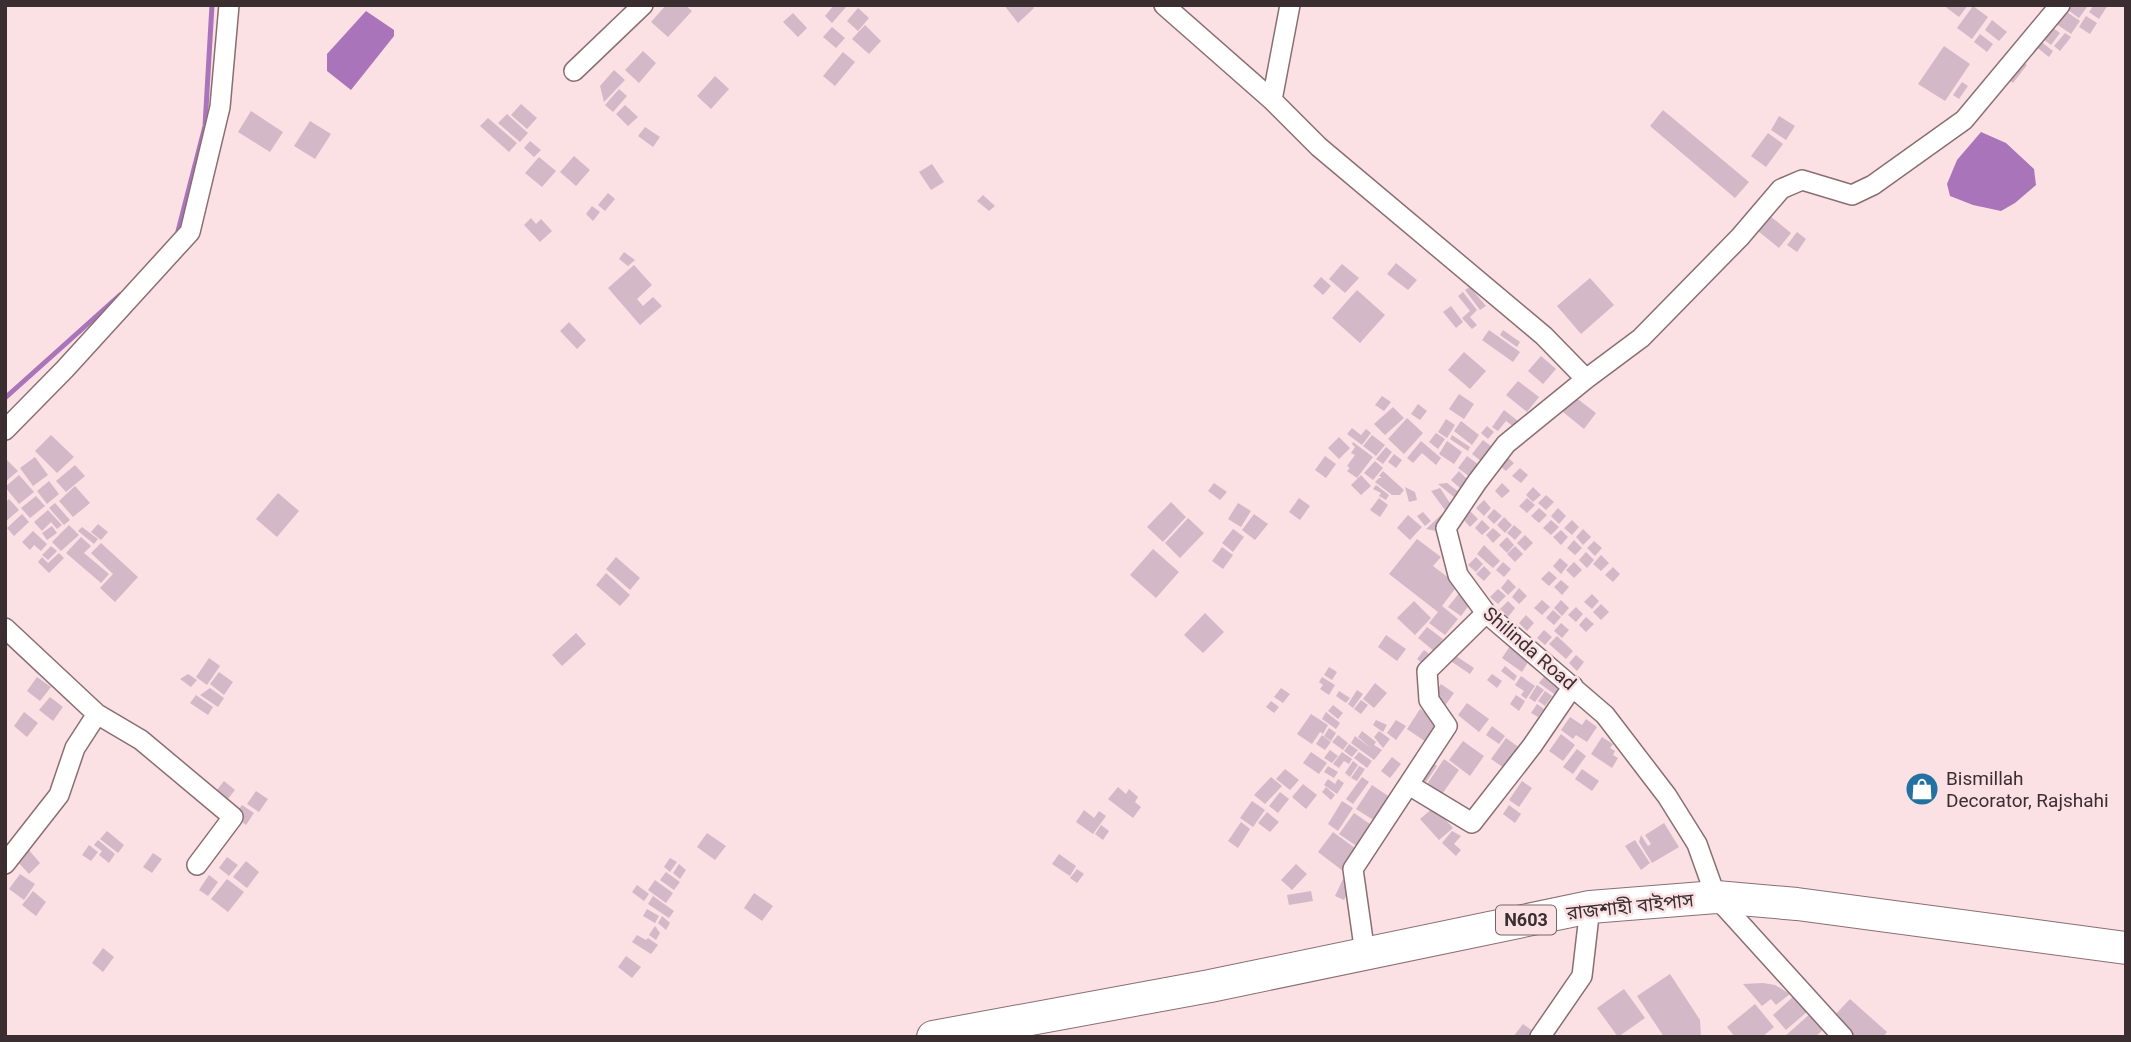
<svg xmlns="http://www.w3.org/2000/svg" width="2131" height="1042" font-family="Roboto,'Noto Sans Bengali',sans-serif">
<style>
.water{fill:#aa74ba}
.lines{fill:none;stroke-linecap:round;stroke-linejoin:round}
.stream{stroke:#aa74ba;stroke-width:5}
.building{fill:#d3b8c7}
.minor-casing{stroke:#8b6e72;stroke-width:22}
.trunk-casing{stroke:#8b6e72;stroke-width:34}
.minor{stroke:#fff;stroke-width:19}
.trunk{stroke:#fff;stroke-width:32}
.labels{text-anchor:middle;stroke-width:5;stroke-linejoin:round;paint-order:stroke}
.shield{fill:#fbe1e4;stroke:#746466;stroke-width:2}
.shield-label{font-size:18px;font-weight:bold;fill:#3a2e30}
.street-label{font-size:19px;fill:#3a2e30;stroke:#fbe1e4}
.poi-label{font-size:19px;fill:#3a2e30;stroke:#fbe1e4;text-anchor:start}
</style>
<rect width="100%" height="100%" fill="#fbe1e4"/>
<!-- water -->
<path class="water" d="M366 11 394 30V36L351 90 327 71V54Z
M1981 132 2006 143 2034 169 2036 185 2015 203 2001 211 1973 205 1950 196 1947 184 1957 160Z"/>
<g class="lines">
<!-- stream -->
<path class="stream" d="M177 235 205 126 212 5
M5 398 120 295"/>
</g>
<!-- building -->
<path class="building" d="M666 5H685L692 11 668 37 651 22Z
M834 5 847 6 832 23 825 16Z
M1004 5H1031L1034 8 1018 23Z
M1943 5H1968L1959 17Z
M2061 5H2084L2087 7 2079 18Z
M2094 5H2108L2099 19 2089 12Z
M1973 6 1988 17 1972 39 1957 28Z
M858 8 869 18 858 31 847 21Z
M2061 8 2080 21 2071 34 2052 21Z
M793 13 807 28 798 37 783 22Z
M2086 16 2097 23 2090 34 2079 27Z
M1992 20 2007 32 1999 41 1985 30Z
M2048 24 2060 33 2051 45 2039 36Z
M865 25 881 41 869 54 852 39Z
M832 27 845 38 836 48 823 37Z
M2065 33 2071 37 2060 51 2054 46Z
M1980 34 1993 44 1987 52 1974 42Z
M2039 40 2053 51 2049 57 2034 45Z
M1944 46 1970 64 1945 101 1918 84Z
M643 51 656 63 639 83 625 70Z
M843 52 855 62 835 86 823 76Z
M2015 56 2027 65 2013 83 2001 74Z
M614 70 625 80 604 102 600 86Z
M715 76 729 89 711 109 697 96Z
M1962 82 1968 86 1959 99 1953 95Z
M619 89 627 96 613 112 605 105Z
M521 104 537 118 527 129 511 115Z
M625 105 638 117 628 126 616 114Z
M1663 110 1749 182 1735 198 1650 126Z
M251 111 283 132 270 152 238 132Z
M507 114 528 133 520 142 498 123Z
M1779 116 1795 126 1786 140 1771 130Z
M488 118 517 143 509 152 480 126Z
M310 121 331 134 315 159 294 146Z
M645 127 660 137 653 147 638 136Z
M1768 133 1783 144 1766 167 1751 156Z
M530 141 541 150 534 157 524 148Z
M574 156 590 170 576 186 560 172Z
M539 157 556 171 542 187 525 173Z
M932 164 944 182 931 190 919 172Z
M608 193 615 199 605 211 598 205Z
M983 195 995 206 989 211 977 201Z
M592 206 600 212 593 221 586 214Z
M1765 212 1791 233 1779 248 1753 227Z
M531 218 536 224 541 219 552 231 540 242 524 225Z
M1797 232 1806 239 1797 252 1787 245Z
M624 252 635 260 628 266 619 259Z
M1396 263 1417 280 1408 290 1387 274Z
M1342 264 1359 278 1345 293 1329 279Z
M634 265 652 285 637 299 643 306 653 297 662 306 640 325 608 288Z
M1321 277 1331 286 1323 295 1313 286Z
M1590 278 1614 305 1581 334 1557 306Z
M1470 287 1486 306 1480 310 1465 290Z
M1357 290 1385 315 1360 343 1332 318Z
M1463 292 1477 310 1470 317 1477 325 1472 329 1462 318 1470 311 1458 296Z
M1451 306 1463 322 1456 328 1443 312Z
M569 322 586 340 577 349 560 331Z
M1489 330 1520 352 1513 362 1482 340Z
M1503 330 1520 342 1517 347 1500 335Z
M1464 352 1486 371 1470 389 1448 370Z
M1541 356 1556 369 1543 384 1528 371Z
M1518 381 1539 397 1527 412 1506 395Z
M1459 394 1474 404 1464 419 1449 409Z
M1382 396 1391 402 1384 411 1375 405Z
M1575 397 1596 413 1584 429 1563 412Z
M1418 404 1427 411 1420 420 1411 414Z
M1393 407 1404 418 1385 435 1374 424Z
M1504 410 1518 421 1514 427 1506 421 1498 431 1492 427Z
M1407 418 1423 433 1404 454 1388 439Z
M1446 419 1455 425 1447 438 1438 432Z
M1461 421 1479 435 1472 445 1454 431Z
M1487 426 1494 432 1488 439 1481 433Z
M1352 428 1361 435 1366 429 1371 433 1362 445 1347 434Z
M1436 433 1445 439 1438 449 1429 442Z
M51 435 74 457 57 473 35 451Z
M1372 435 1385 445 1376 456 1363 446Z
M1452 435 1470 447 1468 451 1450 439Z
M1339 437 1350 448 1339 459 1328 448Z
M1483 440 1492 447 1481 461 1472 454Z
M1421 441 1441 458 1436 465 1422 453 1413 463 1407 458Z
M1447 441 1462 452 1454 464 1439 454Z
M1353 442 1373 457 1357 478 1347 471 1350 468 1347 466 1355 455 1351 453 1355 447 1352 444Z
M1386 447 1392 452 1383 464 1376 459Z
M1394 454 1402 460 1396 468 1388 462Z
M1325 456 1336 464 1326 478 1315 470Z
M1467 456 1479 465 1470 477 1458 468Z
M1506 456 1514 463 1506 471 1498 464Z
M35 457 48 475 33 486 20 468Z
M7 460 18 471 5 482V461Z
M1375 461 1383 468 1373 480 1364 473Z
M75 465 85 476 66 492 56 481Z
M1520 468 1528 475 1521 483 1512 476Z
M1383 471 1404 490 1400 495H1392L1375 482 1379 478H1382L1379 476Z
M1459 471 1469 481 1461 489 1451 480Z
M19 475 34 492 19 504 5 487Z
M1361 475 1371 486 1361 495 1351 485Z
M49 481 59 494 47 504 37 491Z
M1214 483 1227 492 1220 500 1208 491Z
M1447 483 1459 492 1455 498 1438 484Z
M1502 483 1510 491 1502 498 1495 491Z
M1376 485 1389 495 1386 500 1379 496 1381 493 1373 489Z
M75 486 90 503 73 517 59 501Z
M1405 487 1415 492 1417 500 1409 502Z
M1533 487 1541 495 1533 502 1526 495Z
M1440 488 1450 503 1445 510 1431 491Z
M278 493 299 511 277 537 256 519Z
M1546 495 1554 502 1546 510 1538 503Z
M36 496 45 506 30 518 21 508Z
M1299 498 1310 506 1300 520 1289 512Z
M1379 498 1388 505 1380 517 1370 510Z
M1527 498 1535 505 1527 513 1519 506Z
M9 499 19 510 5 522V503Z
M1484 500 1491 508 1484 516 1476 508Z
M1171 502 1186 517 1163 542 1147 527Z
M55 503 70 520 64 525 49 508Z
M1238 503 1251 511 1241 527 1228 519Z
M1539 508 1547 515 1539 523 1531 516Z
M1558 508 1566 516 1559 524 1551 516Z
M1494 509 1502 516 1494 524 1487 517Z
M48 510 62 525 57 529 51 522 42 531 34 522Z
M1470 511 1478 519 1470 527 1463 519Z
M1423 512 1431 521 1425 526 1417 516Z
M22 514 29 522 14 536 7 528Z
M1254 514 1268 524 1255 540 1242 530Z
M1442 514 1448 520 1436 531 1426 529Z
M1408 515 1422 527 1410 540 1397 528Z
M1504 517 1512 525 1505 533 1497 525Z
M1188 518 1204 533 1180 558 1165 543Z
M1482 520 1490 528 1482 535 1475 528Z
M1551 520 1559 527 1551 535 1543 528Z
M1572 520 1579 527 1572 535 1564 528Z
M98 524 108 532 101 540 91 532Z
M69 525 79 535 61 551 52 542Z
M1514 525 1522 532 1515 540 1507 533Z
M52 526 57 533 47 540 42 533Z
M82 527 98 539 94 544 78 531Z
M1493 528 1501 535 1493 543 1486 535Z
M1233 529 1244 537 1233 552 1222 543Z
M1583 529 1591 537 1583 545 1576 537Z
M1561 530 1568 537 1561 545 1553 537Z
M33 531 47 544 41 551 34 545 30 550 22 542Z
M1525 535 1533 543 1525 551 1517 543Z
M81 537 91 546 84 553 109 574 101 583 66 553Z
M1507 537 1514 545 1507 553 1499 545Z
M1417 539 1441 557 1433 566 1458 585 1442 606 1458 619 1445 635 1429 623 1438 612 1389 574Z
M1574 540 1582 548 1575 555 1567 548Z
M1594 541 1602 548 1595 556 1587 548Z
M101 543 138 577 115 602 100 588 113 574 91 553Z
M1484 545 1500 561 1493 568 1477 554Z
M51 546 57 551 48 560 42 555Z
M1515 546 1523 554 1515 562 1507 554Z
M1222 547 1233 555 1223 569 1212 561Z
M1153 549 1179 572 1156 598 1130 575Z
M1586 552 1594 560 1587 568 1579 560Z
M59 553 64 558 49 573 38 562 42 557 48 563Z
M1601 555 1609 563 1601 571 1593 564Z
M616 557 640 578 630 590 606 569Z
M1476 557 1483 564 1476 572 1468 565Z
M1560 558 1568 565 1561 574 1553 566Z
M1503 562 1511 569 1504 577 1496 570Z
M1574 562 1582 570 1574 578 1566 570Z
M1484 566 1491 573 1484 581 1476 574Z
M1613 567 1620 574 1613 582 1605 575Z
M1549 571 1557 578 1549 586 1541 579Z
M606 573 630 595 620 606 596 585Z
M1508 579 1516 587 1508 595 1501 588Z
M1561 580 1569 587 1562 595 1554 587Z
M1519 588 1527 596 1519 604 1512 597Z
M1498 589 1506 596 1498 604 1490 597Z
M1460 592 1472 601 1461 616 1448 607Z
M1592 594 1599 601 1592 609 1584 602Z
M1542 600 1550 607 1542 615 1534 608Z
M1561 600 1569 608 1562 616 1554 608Z
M1414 601 1431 618 1415 635 1397 618Z
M1508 601 1515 608 1508 617 1500 609Z
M1601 604 1609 612 1601 620 1593 612Z
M1576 607 1583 614 1576 622 1568 615Z
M1553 610 1561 617 1554 625 1546 618Z
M1205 613 1224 632 1203 653 1184 635Z
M1526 615 1534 623 1527 631 1519 623Z
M1586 617 1594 624 1586 632 1579 625Z
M1561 623 1569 630 1562 638 1554 631Z
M1427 627 1443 639 1434 651 1418 638Z
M1544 630 1552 637 1545 645 1537 638Z
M576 633 586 644 562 666 552 655Z
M1386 635 1406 649 1397 661 1378 647Z
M1557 636 1573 651 1566 659 1549 644Z
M1510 646 1530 659 1522 672 1502 658Z
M1424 650 1434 658 1427 667 1417 659Z
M1576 655 1584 662 1577 671 1569 663Z
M1456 656 1474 668 1470 674 1452 662Z
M209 658 220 666 207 685 196 677Z
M1505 666 1517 676 1514 681 1501 671Z
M1329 667 1337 672 1332 680 1324 675Z
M219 672 233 682 224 695 210 684Z
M1547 673 1569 689 1561 699 1539 683Z
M188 674 197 680 191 687 180 679Z
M1492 674 1502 681 1497 688 1487 680Z
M1521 676 1535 686 1526 699 1521 695 1524 691 1515 685Z
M37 677 51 687 40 701 27 691Z
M1322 677 1335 685 1329 695 1320 689 1323 685 1319 682Z
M1375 683 1387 693 1374 708 1363 699Z
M1441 684 1454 693 1444 707 1431 698Z
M1537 685 1544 690 1535 702 1529 698Z
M210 688 224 698 218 707 200 695Z
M1281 688 1290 694 1283 703 1274 697Z
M1357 690 1363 694 1353 708 1348 704Z
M1339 691 1350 698 1346 703 1336 696Z
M1545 691 1552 696 1545 706 1538 701Z
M196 695 213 707 208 715 190 703Z
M1516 695 1525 701 1519 711 1510 704Z
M50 697 63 707 53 721 39 710Z
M1361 700 1368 705 1361 714 1354 709Z
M1271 701 1279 707 1274 713 1266 707Z
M1467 703 1489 719 1479 732 1458 715Z
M1537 704 1544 709 1538 717 1531 713Z
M1333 705 1343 713 1338 719 1328 711Z
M1420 709 1439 722 1426 742 1407 729Z
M24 712 38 723 27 737 14 726Z
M1326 712 1340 723 1336 729 1322 719Z
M1311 714 1328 725 1323 734 1320 732 1312 744 1297 734Z
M1570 717 1582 725 1586 719 1597 727 1587 742 1576 735 1573 739 1561 730Z
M1376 720 1387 725 1383 732 1373 725Z
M1396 720 1406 726 1396 740 1387 733Z
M1492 726 1505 736 1499 744 1486 735Z
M1329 728 1336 733 1331 741 1324 736Z
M1362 731 1376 742 1374 745 1382 750 1374 760 1351 743 1355 736 1372 749 1358 737Z
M1379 731 1390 739 1383 748 1374 737Z
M1561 734 1575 745 1563 761 1549 751Z
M1322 735 1331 742 1325 750 1316 744Z
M1338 735 1348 743 1343 750 1332 742Z
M1602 737 1613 744 1610 748 1615 751 1613 755 1618 758 1612 768 1591 754Z
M1506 738 1524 751 1510 772 1491 759Z
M1463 741 1484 756 1470 776 1449 760Z
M1349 744 1358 750 1352 757 1344 751Z
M1577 749 1586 756 1573 774 1563 767Z
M1330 750 1338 756 1332 763 1324 758Z
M1311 752 1327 763 1319 774 1303 763Z
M1342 752 1352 759 1349 764 1344 761 1339 768 1333 764Z
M1359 752 1372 761 1367 768 1354 758Z
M1392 757 1401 764 1390 778 1381 771Z
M1444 759 1459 770 1440 797 1425 787Z
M1429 760 1437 766 1422 788 1414 782Z
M1353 761 1358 765 1350 777 1345 773Z
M1328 766 1338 772 1334 778 1324 772Z
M1359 766 1365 769 1357 781 1351 778Z
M1285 769 1299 780 1290 790 1276 779Z
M1582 769 1599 781 1592 791 1575 779Z
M1271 777 1282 786 1265 804 1254 795Z
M1362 777 1369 782 1353 804 1346 799Z
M1328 779 1335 784 1338 779 1344 783 1337 794 1324 785Z
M224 781 235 790 224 804 206 791 209 783 217 790Z
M1522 781 1532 788 1519 807 1509 800Z
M1303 784 1317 795 1306 809 1292 797Z
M1372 785 1394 800 1378 823 1356 809Z
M1118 787 1126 794 1129 789 1138 797 1135 802 1141 807 1133 818 1108 799Z
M1326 787 1335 795 1331 800 1322 792Z
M256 791 268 799 259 812 247 804Z
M1280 792 1289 799 1278 813 1269 806Z
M1252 801 1265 810 1253 827 1240 818Z
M1342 801 1353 808 1338 831 1328 824Z
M242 805 254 813 246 825 234 816Z
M1509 805 1521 814 1515 823 1503 814Z
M1434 807 1453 828 1439 840 1420 819Z
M1084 810 1094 818 1099 811 1106 816 1093 834 1076 822Z
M1267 812 1279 822 1270 832 1258 823Z
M1354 813 1376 828 1361 849 1339 834Z
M1241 822 1250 829 1238 848 1228 841Z
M1664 823 1679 847 1652 863 1639 842 1641 835 1648 846 1651 844 1645 835Z
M1101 825 1109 831 1103 840 1095 834Z
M107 831 124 845 118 853 100 839Z
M1452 831 1461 836 1454 844 1461 850 1456 856 1442 843Z
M1333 832 1359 851 1343 871 1318 852Z
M707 833 726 846 715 860 697 847Z
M98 840 115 854 109 863 99 855 102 851 94 845Z
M1635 840 1650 863 1641 870 1625 846Z
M89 845 98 852 91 861 82 855Z
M28 849 40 863 29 874 16 860Z
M153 853 162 859 152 873 143 867Z
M1059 854 1076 866 1070 876 1052 864Z
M227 857 238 865 229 876 219 868Z
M670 858 677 862 670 872 664 867Z
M246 861 259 872 247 888 233 877Z
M679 864 686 870 680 879 673 873Z
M1296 864 1307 874 1292 890 1281 880Z
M1077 869 1084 874 1077 883 1070 878Z
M666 872 680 882 674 890 660 880Z
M20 874 35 884 24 900 9 889Z
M209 875 218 882 208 896 199 890Z
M227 879 244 892 228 912 211 899Z
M1343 879 1352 884 1344 900 1335 896Z
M655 880 673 893 666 903 648 890Z
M637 885 649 894 644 901 632 892Z
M33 891 46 902 36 916 22 905Z
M1311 891 1313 901 1289 905 1287 895Z
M754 893 773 906 762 921 744 908Z
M653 896 674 911 669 918 648 904Z
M647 909 659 916 655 923 643 916Z
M662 916 670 923 666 930 658 923Z
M655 926 660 933 656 940 649 935Z
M637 935 646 940 648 938 658 945 651 954 632 942Z
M103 948 114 957 103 972 92 963Z
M626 956 641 967 632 978 618 967Z
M1670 974 1700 1020 1701 1037H1664L1637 996Z
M1763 983 1775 985 1790 994 1776 1005 1771 999 1762 1006 1743 984Z
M1624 989 1645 1018 1618 1037 1597 1008Z
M1794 996 1808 1011 1786 1030 1773 1015Z
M1850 999 1887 1032 1883 1037H1856L1833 1017Z
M1755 1004 1774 1027 1762 1037H1735L1727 1027Z
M1811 1013 1825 1028 1815 1037H1784Z
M1523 1024 1541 1037H1513Z"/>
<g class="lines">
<defs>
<path id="minor" d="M1164 5 1272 100 1319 147 1544 336 1586 379
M574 71 643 5
M1272 100 1290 5
M5 430 65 369 190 232 220 107 229 5
M5 628 97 714 141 740 233 817 197 865
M1409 785 1472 823 1532 746 1573 686
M5 864 59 795 75 748 97 714
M1365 954 1353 869 1447 726 1429 700 1427 671 1486 613
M1540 1037 1582 976 1590 907
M1843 1037 1716 897 1697 844 1667 796 1605 715 1486 613 1458 575 1446 528 1477 482 1506 444 1586 379 1641 338 1740 237 1781 189 1802 180 1852 195 1873 185 1964 120 2060 5"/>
<path id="trunk" d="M933 1037 1210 986 1590 907 1716 897 1797 904 2126 948"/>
</defs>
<!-- minor casing -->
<use href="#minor" class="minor-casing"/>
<!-- trunk casing -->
<use href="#trunk" class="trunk-casing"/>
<!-- minor -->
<use href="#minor" class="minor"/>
<!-- trunk -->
<use href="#trunk" class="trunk"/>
</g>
<!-- icons -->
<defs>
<symbol id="shop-disc" viewBox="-11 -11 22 22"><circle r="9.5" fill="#2371a3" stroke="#fbe1e4"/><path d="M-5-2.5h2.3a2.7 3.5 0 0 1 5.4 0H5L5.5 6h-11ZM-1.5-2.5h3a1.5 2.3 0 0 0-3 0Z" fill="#fff"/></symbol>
</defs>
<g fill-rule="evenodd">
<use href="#shop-disc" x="1903" y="770" width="38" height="38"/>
</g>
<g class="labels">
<!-- shield labels -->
<rect class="shield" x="1496" y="905.5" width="60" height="29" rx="5"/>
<g class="shield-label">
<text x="1526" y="926">N603</text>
</g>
<!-- street labels -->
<g class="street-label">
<text transform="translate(1530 648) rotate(41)" y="7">Shilinda Road</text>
<text transform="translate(1630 906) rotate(-6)" y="7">রাজশাহী বাইপাস</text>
</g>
<!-- poi labels -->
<g class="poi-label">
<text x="1946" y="785">Bismillah<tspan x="1946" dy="22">Decorator, Rajshahi</tspan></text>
</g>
</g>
<!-- border -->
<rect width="2131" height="1042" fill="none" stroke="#3a2e30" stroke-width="14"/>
</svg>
